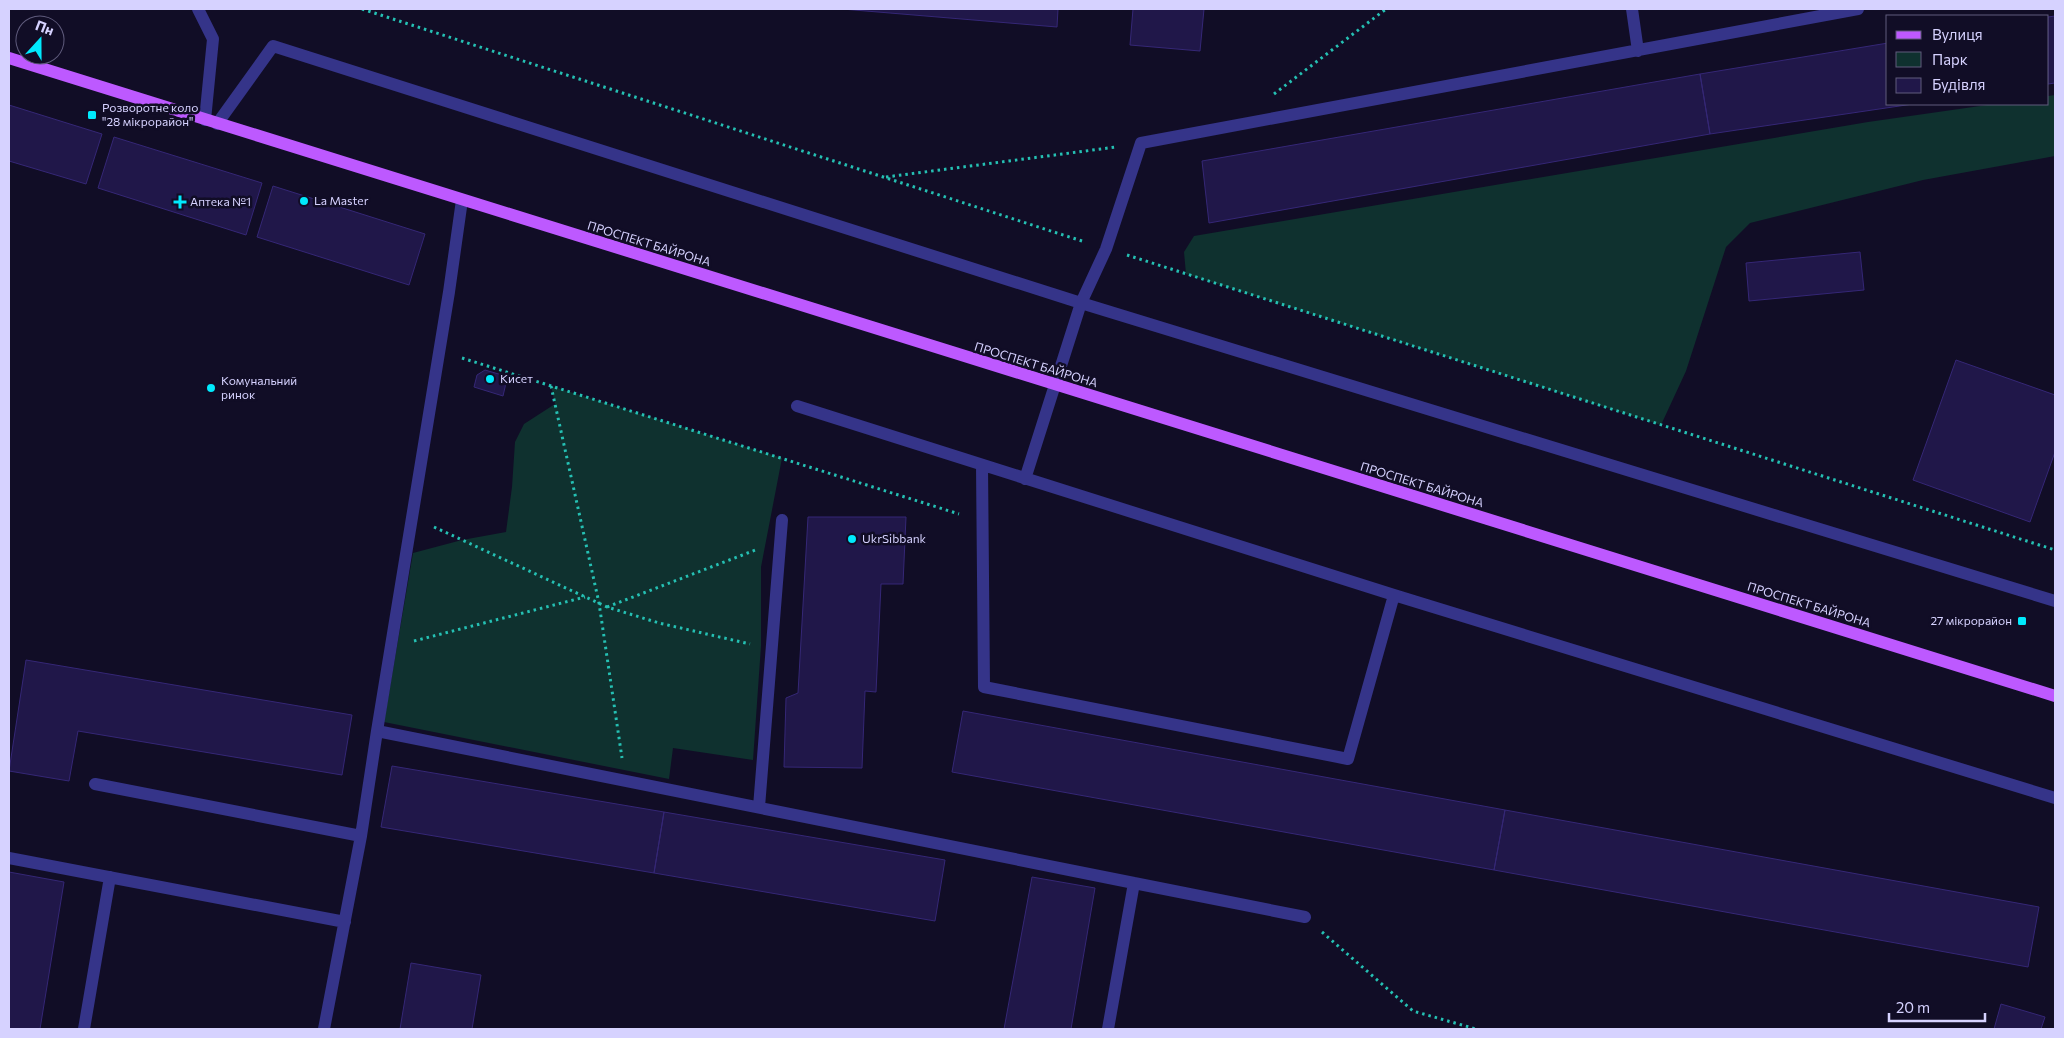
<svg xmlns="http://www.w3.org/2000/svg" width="2064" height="1038" font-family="Commissioner,sans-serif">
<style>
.green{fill:#0f312f}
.building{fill:#201749;stroke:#352776}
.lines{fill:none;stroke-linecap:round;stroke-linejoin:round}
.path{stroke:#25c0b3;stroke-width:3;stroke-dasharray:2.5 4;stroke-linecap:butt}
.minor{stroke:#353489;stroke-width:12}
.major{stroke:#bd59ff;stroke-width:12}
.poi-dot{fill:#00eafd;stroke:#110d26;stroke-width:2}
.labels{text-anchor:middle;stroke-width:5;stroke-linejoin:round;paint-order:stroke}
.poi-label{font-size:12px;fill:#d6d2ff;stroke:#110d26;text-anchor:start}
.street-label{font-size:12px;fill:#d6d2ff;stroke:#110d26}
</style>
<rect width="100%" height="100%" fill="#110d26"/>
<!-- green -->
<path class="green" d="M2055 95V156L1923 180 1750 223 1726 247 1686 371 1661 425 1186 274 1184 252 1194 236 1868 122 1994 104H2048V96Z
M551 386 782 458 761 567V646L753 760 673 748 669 779 384 722 413 553 462 540 506 532 512 487 515 442 524 424 555 404Z"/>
<!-- building -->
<path class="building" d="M842 9H1058L1057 27Z
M1133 9H1204L1200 51 1130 45Z
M2055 16V83L2048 84V17Z
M1888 43V104H1913L1710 134 1700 74Z
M1700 74 1710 134 1209 223 1202 161Z
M9 105 102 134 86 184 9 161Z
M114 137 262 183 246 235 98 188Z
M273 186 425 234 409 285 257 237Z
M1860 252 1864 290 1749 301 1746 263Z
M1956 360 2055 395V452L2030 522 1913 480Z
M485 370 502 375 506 383 503 396 474 387 477 375Z
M808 517H906L903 584H881L876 692 865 691 862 768 784 767 786 698 798 693Z
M26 660 352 715 342 775 78 731 69 781 9 771Z
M963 711 1505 810 1494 870 952 772Z
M392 766 664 812 654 873 381 827Z
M1505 810 2039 907 2028 967 1494 870Z
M664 812 945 860 935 921 654 873Z
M9 872 64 882 40 1029H9Z
M1032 877 1095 888 1071 1029H1004Z
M411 963 481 975 472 1029H400Z
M2001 1004 2045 1017 2041 1029H1994Z"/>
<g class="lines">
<!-- path -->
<path class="path" d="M362 9 1085 242
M1274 94 1386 9
M886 177 1116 147
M1127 255 2055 550
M462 358 959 514
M551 386 599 603 622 758
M434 527 607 607 659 623 750 644
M607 607 758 549
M414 641 585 597
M1322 932 1413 1011 1476 1029"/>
<!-- minor -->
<path class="minor" d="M198 9 213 39 205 120
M1632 9 1638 51
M217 124 273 46 1081 303 2055 601
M462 200 449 292 377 731 1134 883
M797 406 1394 595 2055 798
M982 465 984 687 1348 759 1394 595
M1025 479 1081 303 1106 249 1141 143 1858 9
M95 784 361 836
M759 807 782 520
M9 858 345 922
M84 1029 110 877
M324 1029 361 836 377 731
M1108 1029 1134 883 1305 917"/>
<!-- major -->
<path class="major" d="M9 58 2055 696"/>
</g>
<!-- markers -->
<g class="poi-dot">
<rect x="87" y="110" width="10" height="10" rx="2.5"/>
<circle cx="304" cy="201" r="5"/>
<path d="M177.5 194.5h5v5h5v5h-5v5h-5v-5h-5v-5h5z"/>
<circle cx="490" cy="379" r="5"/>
<circle cx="211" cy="388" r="5"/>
<circle cx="852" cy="539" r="5"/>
<rect x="2017" y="616" width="10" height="10" rx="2.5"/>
</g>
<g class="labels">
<!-- poi labels -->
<g class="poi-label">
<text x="102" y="112">Розворотне коло<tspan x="102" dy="14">"28 мікрорайон"</tspan></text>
<text x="314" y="205">La Master</text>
<text x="190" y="206">Аптека №1</text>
<text x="500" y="383">Кисет</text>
<text x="221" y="385">Комунальний<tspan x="221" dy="14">ринок</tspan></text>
<text x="862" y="543">UkrSibbank</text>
<text x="2012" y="625" text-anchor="end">27 мікрорайон</text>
</g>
<!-- street labels -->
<g class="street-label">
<text transform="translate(649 244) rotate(17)" y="4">ПРОСПЕКТ БАЙРОНА</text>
<text transform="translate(1036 365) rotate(17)" y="4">ПРОСПЕКТ БАЙРОНА</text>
<text transform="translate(1422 485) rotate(17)" y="4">ПРОСПЕКТ БАЙРОНА</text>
<text transform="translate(1809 605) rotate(17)" y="4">ПРОСПЕКТ БАЙРОНА</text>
</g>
</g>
<!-- border -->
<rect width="2064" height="1038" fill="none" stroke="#d6d2ff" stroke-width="20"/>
<!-- legend -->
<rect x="1886" y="15" width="162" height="90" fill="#110d26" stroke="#605c7d"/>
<rect x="1896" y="31" width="25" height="8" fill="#bd59ff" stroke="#605c7d"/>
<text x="1932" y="40" font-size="15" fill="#d6d2ff">Вулиця</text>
<rect x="1896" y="52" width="25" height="15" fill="#0f312f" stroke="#605c7d"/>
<text x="1932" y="65" font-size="15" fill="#d6d2ff">Парк</text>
<rect x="1896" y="78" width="25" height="15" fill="#201749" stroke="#605c7d"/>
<text x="1932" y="90" font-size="15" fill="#d6d2ff">Будівля</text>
<!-- north arrow -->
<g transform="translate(40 40) rotate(21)"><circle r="24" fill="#110d26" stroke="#605c7d"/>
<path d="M0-4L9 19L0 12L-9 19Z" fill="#00eafd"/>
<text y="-8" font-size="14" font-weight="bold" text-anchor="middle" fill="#d6d2ff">Пн</text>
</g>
<!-- scale -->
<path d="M1889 1013v8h96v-8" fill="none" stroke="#d6d2ff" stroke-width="2.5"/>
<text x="1896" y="1013" font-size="15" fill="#d6d2ff" stroke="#110d26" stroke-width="4" paint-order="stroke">20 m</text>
</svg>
